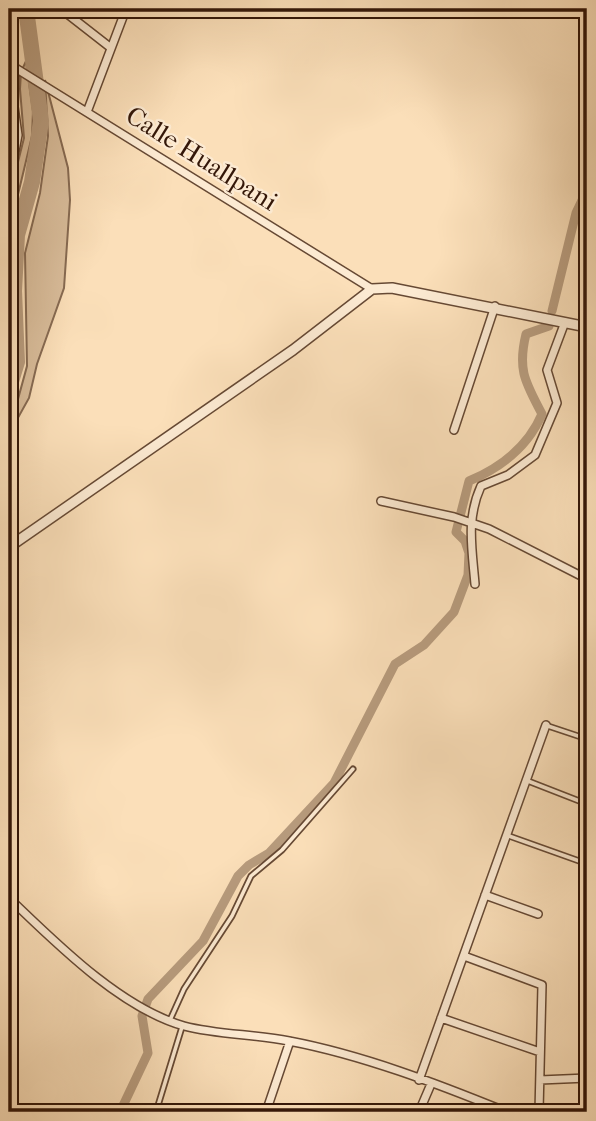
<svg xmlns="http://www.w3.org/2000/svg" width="596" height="1121" font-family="'IM FELL French Canon',serif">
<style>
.green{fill:#d9bd9b;stroke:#866a52;stroke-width:2}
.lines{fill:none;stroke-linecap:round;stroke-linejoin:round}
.canal{stroke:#b79b7d;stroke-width:9}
.river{stroke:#b79b7d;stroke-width:16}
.service-casing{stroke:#664934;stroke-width:7}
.minor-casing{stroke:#664934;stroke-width:10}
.tertiary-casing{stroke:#664934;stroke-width:12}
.service{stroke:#fcead2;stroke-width:3.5}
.minor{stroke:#fcead2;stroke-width:7}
.tertiary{stroke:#fcead2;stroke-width:9}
.labels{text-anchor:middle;stroke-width:5;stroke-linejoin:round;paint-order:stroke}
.street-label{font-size:26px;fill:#341708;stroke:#fcead2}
</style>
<rect width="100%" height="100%" fill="#fbdfb9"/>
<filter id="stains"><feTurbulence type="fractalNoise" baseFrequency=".00286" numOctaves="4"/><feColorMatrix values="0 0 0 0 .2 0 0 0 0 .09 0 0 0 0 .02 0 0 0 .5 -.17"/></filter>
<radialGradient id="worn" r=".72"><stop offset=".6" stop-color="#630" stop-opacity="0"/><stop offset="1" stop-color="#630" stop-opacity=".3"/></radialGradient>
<!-- green -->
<path class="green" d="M26 61 33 111 32 136 9 232V198L24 138 20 89 21 72Z
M45 80 68 168 70 200 64 288 37 364 29 398 9 434V414L18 399 27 366 25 253 40 193 48 136Z"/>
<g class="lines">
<!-- canal -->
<path class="canal" d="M552 311 576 213 587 190
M120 1112 148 1053 142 1016 148 999 203 941 238 876 249 865 269 853 334 783 395 664 424 645 454 612 468 575 469 553 465 541 456 532 469 481C502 467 528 447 542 414 526 383 517 371 526 334L549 326"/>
<!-- river -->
<path class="river" d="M9 388 17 362 14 291 17 235 32 182 41 121 26 9"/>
<defs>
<path id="service" d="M548 726 587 739
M528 781 587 804
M509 836 582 862
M170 1020 184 989 232 916 251 876 282 850 353 769
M156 1112 182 1027"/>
<path id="minor" d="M61 9 111 48
M9 47 15 68 14 107 18 135 9 182
M9 64 372 289
M87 112 126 9
M454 430 495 306
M381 501 454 517 489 529 587 579
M475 584C472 548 466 519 481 486L508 475 535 455 557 403 547 370 565 322
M485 895 538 914
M9 898C55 942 120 1008 184 1026 218 1035 255 1034 289 1041 363 1055 438 1084 507 1112
M464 956 542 985 539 1112
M441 1018 540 1052
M419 1080 546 725
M540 1080 587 1078
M266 1112 290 1041
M419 1112 431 1084"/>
<path id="tertiary" d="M9 547 293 350 372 289 392 288 587 327"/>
</defs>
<!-- service casing -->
<use href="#service" class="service-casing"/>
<!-- minor casing -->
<use href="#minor" class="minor-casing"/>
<!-- tertiary casing -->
<use href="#tertiary" class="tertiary-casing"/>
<!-- service -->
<use href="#service" class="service"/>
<!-- minor -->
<use href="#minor" class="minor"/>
<!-- tertiary -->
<use href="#tertiary" class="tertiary"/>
</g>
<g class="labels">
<!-- street labels -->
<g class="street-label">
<text transform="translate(202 158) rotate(32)" y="9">Calle Huallpani</text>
</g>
</g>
<!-- margin -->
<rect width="596" height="1121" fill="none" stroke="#fbdfb9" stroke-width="35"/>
<rect x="10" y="10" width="575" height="1100" fill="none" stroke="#341708" stroke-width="3.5"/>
<rect x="18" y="18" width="561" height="1086" fill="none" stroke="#341708" stroke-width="2"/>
<rect width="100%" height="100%" filter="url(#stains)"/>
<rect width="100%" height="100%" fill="url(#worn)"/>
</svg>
